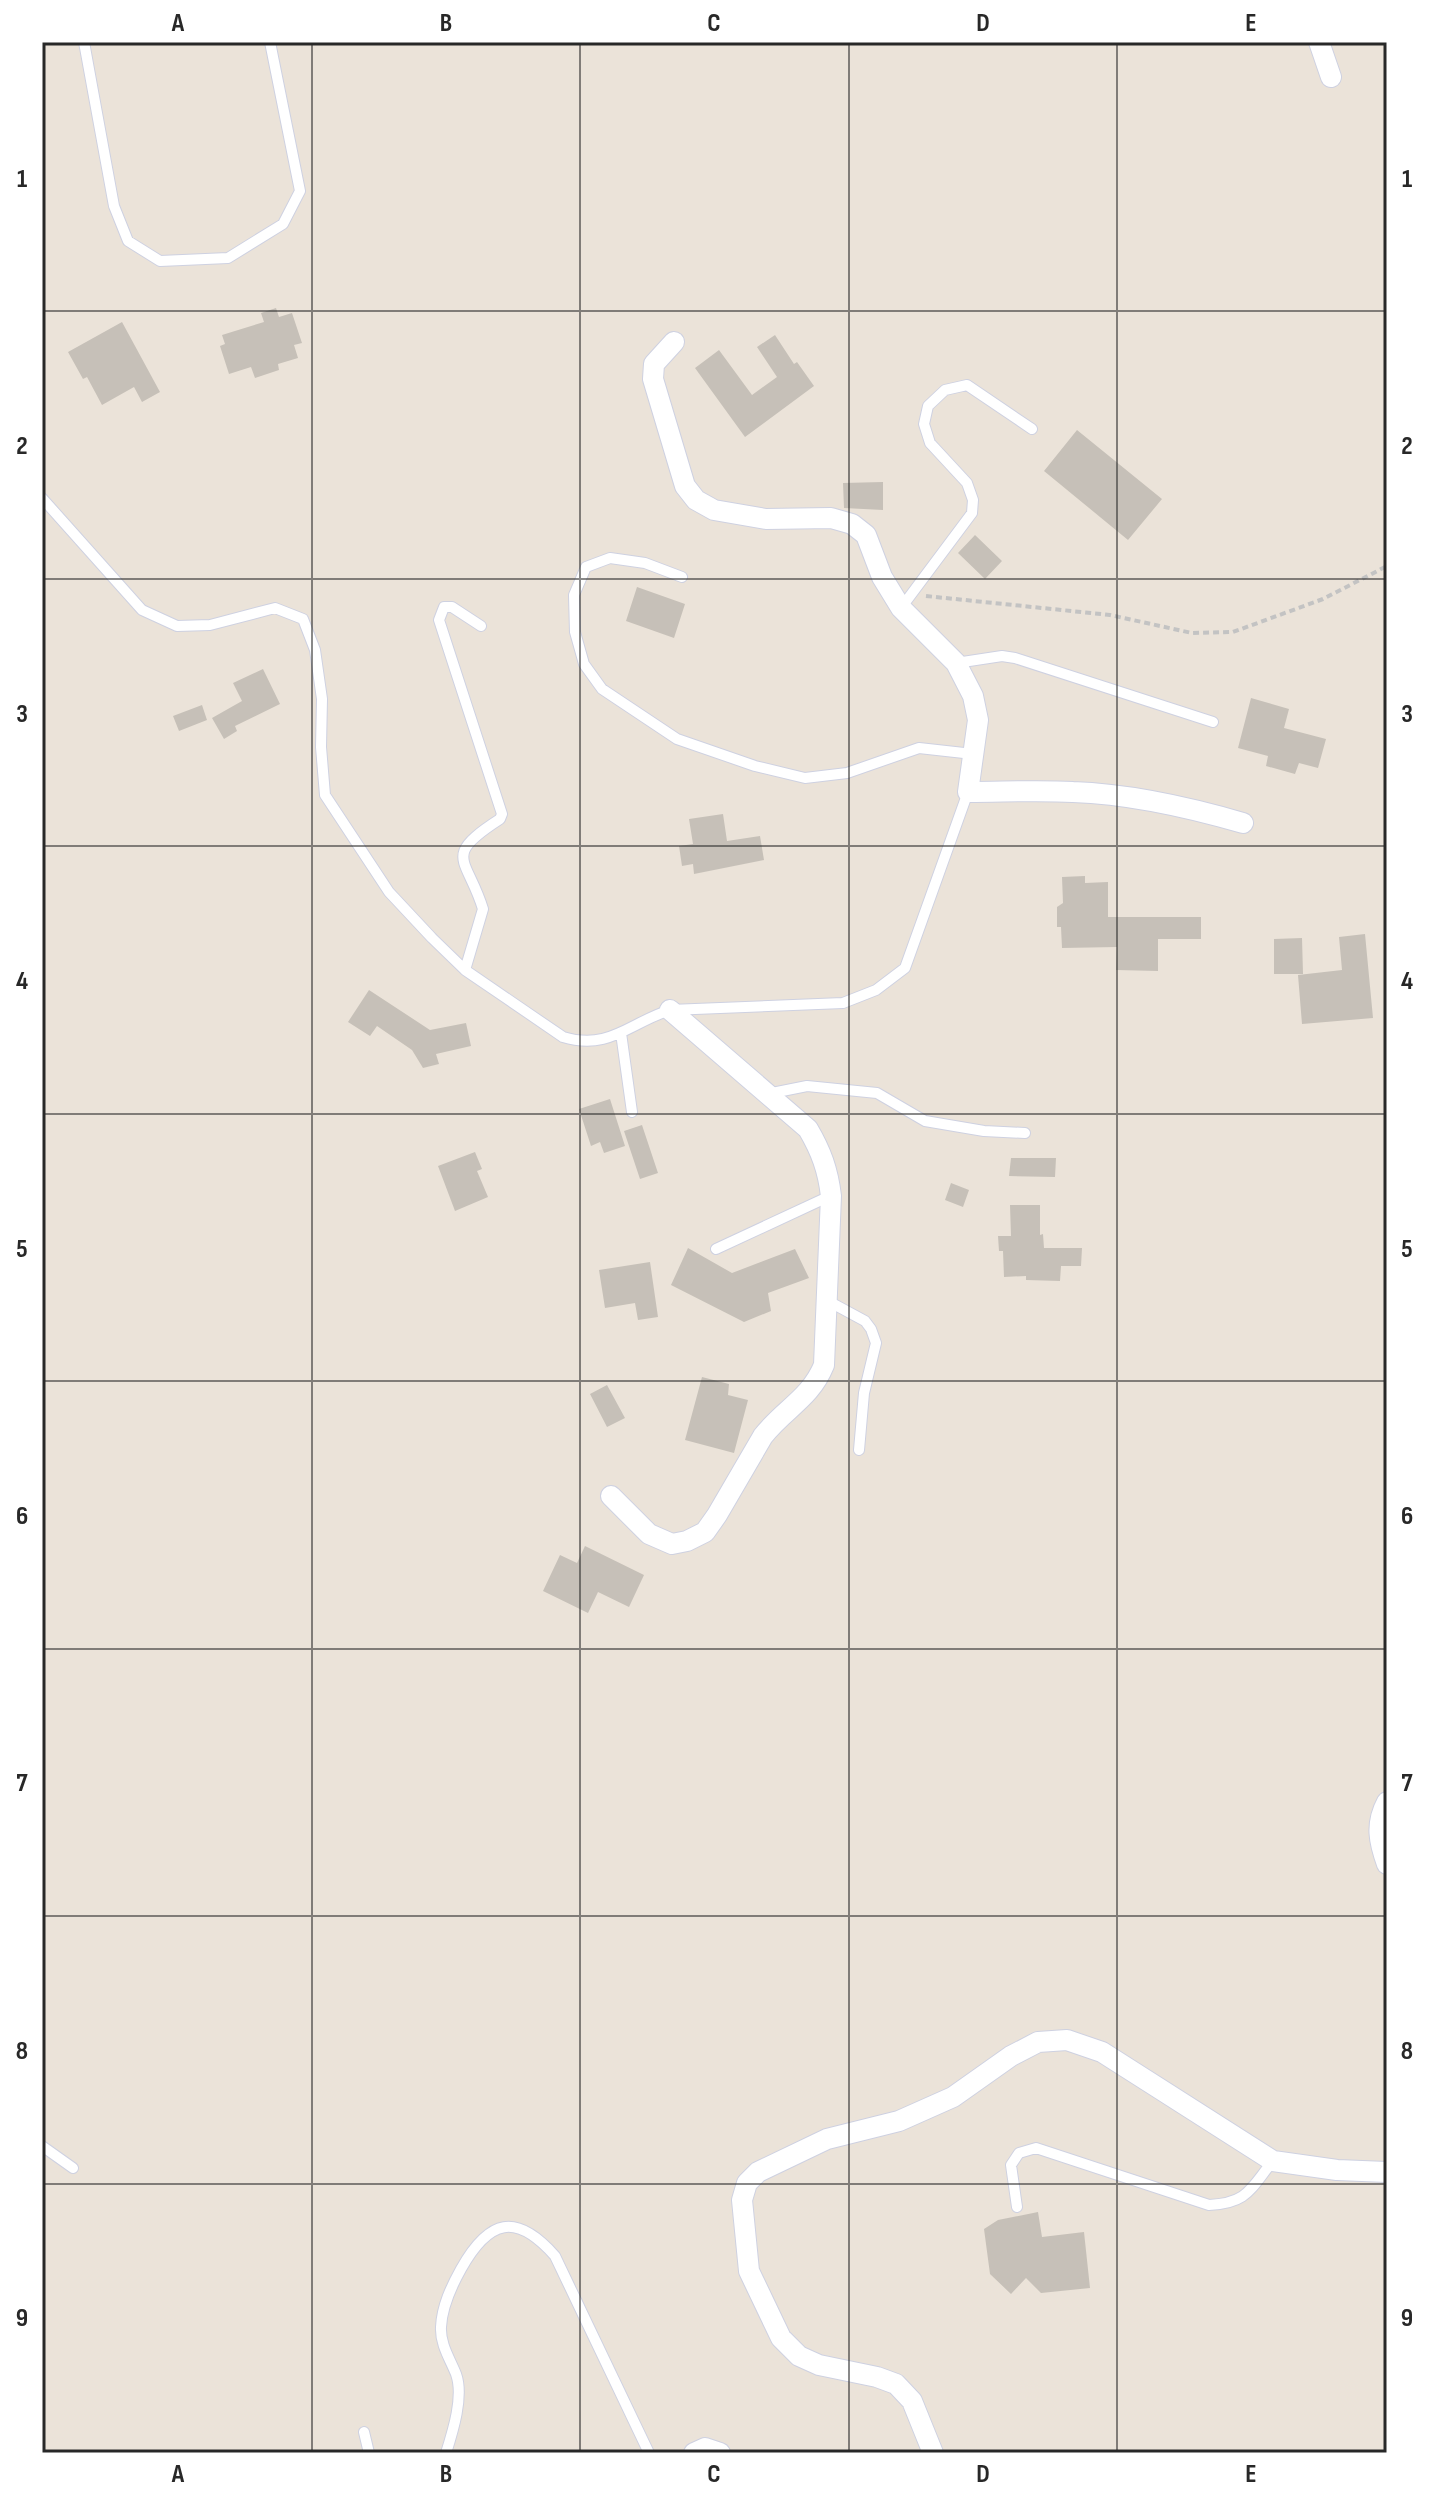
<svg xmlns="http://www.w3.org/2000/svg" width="1429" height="2495" font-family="'Sofia Sans Condensed',sans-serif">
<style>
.building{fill:#c6c0b8}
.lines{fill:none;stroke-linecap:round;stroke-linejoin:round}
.lane-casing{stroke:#ced1e1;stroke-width:12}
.street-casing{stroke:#ced1e1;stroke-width:22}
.path{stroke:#c3c3c3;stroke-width:4;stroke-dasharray:6 4;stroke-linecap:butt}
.lane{stroke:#fff;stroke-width:10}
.street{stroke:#fff;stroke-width:20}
.grid{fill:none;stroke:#282828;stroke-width:2;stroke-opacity:0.55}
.neatline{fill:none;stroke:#282828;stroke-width:3}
.grid-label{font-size:26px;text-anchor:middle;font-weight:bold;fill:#282828}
</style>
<rect width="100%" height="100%" fill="#ebe3d9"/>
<!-- building -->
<path class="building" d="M276 308 279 317 292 313 302 343 294 345 298 358 278 364 279 370 255 378 251 367 229 374 220 346 225 344 222 335 264 322 261 313Z
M122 322 160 392 142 402 134 387 102 405 87 377 83 379 68 352Z
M775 335 794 364 797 362 814 386 745 437 695 368 719 350 752 395 777 377 757 347Z
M1077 430 1162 499 1128 540 1044 471Z
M883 482V510L844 508 843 483Z
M975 535 1002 561 985 579 958 553Z
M637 587 685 604 674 638 626 621Z
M263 669 280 704 235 726 237 731 224 739 212 718 242 701 233 683Z
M1251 698 1289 709 1284 728 1326 739 1318 768 1299 763 1295 774 1266 766 1268 756 1238 748Z
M202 705 207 720 179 731 173 716Z
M723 814 727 841 760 836 764 860 694 874 693 864 682 866 679 846 693 844 689 819Z
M1085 876V883L1108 882V917H1201V939H1158V971L1116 970 1117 947 1062 948 1061 927H1057V907L1063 903 1062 877Z
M1365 934 1373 1018 1302 1024 1298 975 1342 970 1339 937Z
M1302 938 1303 974H1274V939Z
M369 990 430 1030 466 1023 471 1046 436 1054 439 1064 423 1068 412 1050 377 1026 370 1036 348 1022Z
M610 1099 625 1146 604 1153 600 1142 591 1146 579 1109Z
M642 1125 658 1173 640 1179 624 1131Z
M475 1152 482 1169 477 1171 488 1197 455 1211 438 1166Z
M1011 1158H1056L1055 1177 1009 1176Z
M951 1183 969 1190 963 1207 945 1200Z
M1010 1205H1040V1235L1043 1234 1044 1248H1082L1081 1266H1061L1060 1281 1026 1280V1276L1004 1277 1003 1251H999L998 1236H1011Z
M688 1248 732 1273 795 1249 809 1278 768 1293 771 1311 744 1322 671 1285Z
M650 1262 658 1317 638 1320 635 1303 605 1308 599 1270Z
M702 1377 729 1384 728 1395 748 1400 734 1453 685 1440Z
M607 1385 625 1418 607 1427 590 1394Z
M585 1546 644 1575 629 1607 598 1592 588 1613 543 1591 560 1555 577 1563Z
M1038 2212 1042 2237 1084 2232 1090 2288 1041 2293 1026 2278 1011 2294 990 2274 984 2229 998 2220Z"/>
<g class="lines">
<defs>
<path id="lane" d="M84 42 114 206 128 241 160 261 228 258 283 224 300 191 270 42
M42 498 142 610 177 626 210 625 275 608 303 619 315 650 322 699 321 747 325 795 389 892 432 938 465 970 563 1037C609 1051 629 1023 670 1010L843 1003 876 990 905 968 968 792
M682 577 645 563 610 558 586 567 574 595 575 632 584 664 602 689 677 739 755 766 805 778 847 773 919 748 973 754
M901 608 972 513 973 500 967 483 930 443 924 424 928 406 945 390 967 385 1032 429
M956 663 1002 656 1015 658 1213 722
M465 970 483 909C467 857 441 857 500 819L502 814 439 620 444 607H452L481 626
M621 1033 632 1112
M767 1094 807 1086 877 1093 925 1121 984 1131 1025 1133
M716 1249 830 1196
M828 1301 865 1321 871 1329 876 1343 864 1393 859 1450
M42 2146 73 2168
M1017 2207 1011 2165 1019 2153 1036 2148 1209 2205C1248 2203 1250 2189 1273 2161
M364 2432 369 2453
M446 2453C453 2431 464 2396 456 2374 450 2359 440 2344 441 2327 442 2306 451 2287 461 2269 489 2219 516 2212 555 2256L649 2453"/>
<path id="street" d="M1319 42 1331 77
M674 342 654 364 653 379 685 486 696 500 714 510 766 519 831 518 852 524 866 535 882 577 901 608 956 663 973 696 978 720 968 792C1003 792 1038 790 1073 792 1131 794 1188 807 1243 823
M611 1496 649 1534 672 1544 687 1541 705 1532 717 1515 763 1436C785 1408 810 1399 824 1365L831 1196C828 1170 821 1151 808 1129L670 1010
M1387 1802C1375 1824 1379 1842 1387 1864
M694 2453 705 2448 720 2453
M933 2453 912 2401 896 2384 877 2377 819 2365 799 2356 781 2338 749 2271 742 2200 747 2183 758 2172 827 2139 899 2121 953 2097 1011 2056 1038 2042 1067 2040 1102 2052 1273 2161 1337 2170 1387 2172"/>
</defs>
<!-- lane casing -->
<use href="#lane" class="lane-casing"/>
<!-- street casing -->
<use href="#street" class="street-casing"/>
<!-- path -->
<path class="path" d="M926 596 1110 615 1192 633 1233 632 1323 599 1387 566"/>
<!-- lane -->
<use href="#lane" class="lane"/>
<!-- street -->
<use href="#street" class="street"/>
</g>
<!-- grid -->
<path class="grid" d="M312 42V2453M580 42V2453M849 42V2453M1117 42V2453M42 311H1387M42 579H1387M42 846H1387M42 1114H1387M42 1381H1387M42 1649H1387M42 1916H1387M42 2184H1387"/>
<!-- border -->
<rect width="1429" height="2495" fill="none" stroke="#ffffff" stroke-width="88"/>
<rect x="44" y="44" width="1341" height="2407" class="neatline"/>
<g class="grid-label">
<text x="178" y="31">A</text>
<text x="446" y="31">B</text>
<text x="714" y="31">C</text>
<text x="983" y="31">D</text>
<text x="1251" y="31">E</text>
<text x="22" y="187">1</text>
<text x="1407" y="187">1</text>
<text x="22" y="454">2</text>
<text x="1407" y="454">2</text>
<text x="22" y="722">3</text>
<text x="1407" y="722">3</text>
<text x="22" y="989">4</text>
<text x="1407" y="989">4</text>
<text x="22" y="1257">5</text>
<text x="1407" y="1257">5</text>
<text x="22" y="1524">6</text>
<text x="1407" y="1524">6</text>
<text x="22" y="1791">7</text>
<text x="1407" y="1791">7</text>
<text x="22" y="2059">8</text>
<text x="1407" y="2059">8</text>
<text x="22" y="2326">9</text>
<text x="1407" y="2326">9</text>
<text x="178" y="2482">A</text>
<text x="446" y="2482">B</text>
<text x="714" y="2482">C</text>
<text x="983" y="2482">D</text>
<text x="1251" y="2482">E</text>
</g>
</svg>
